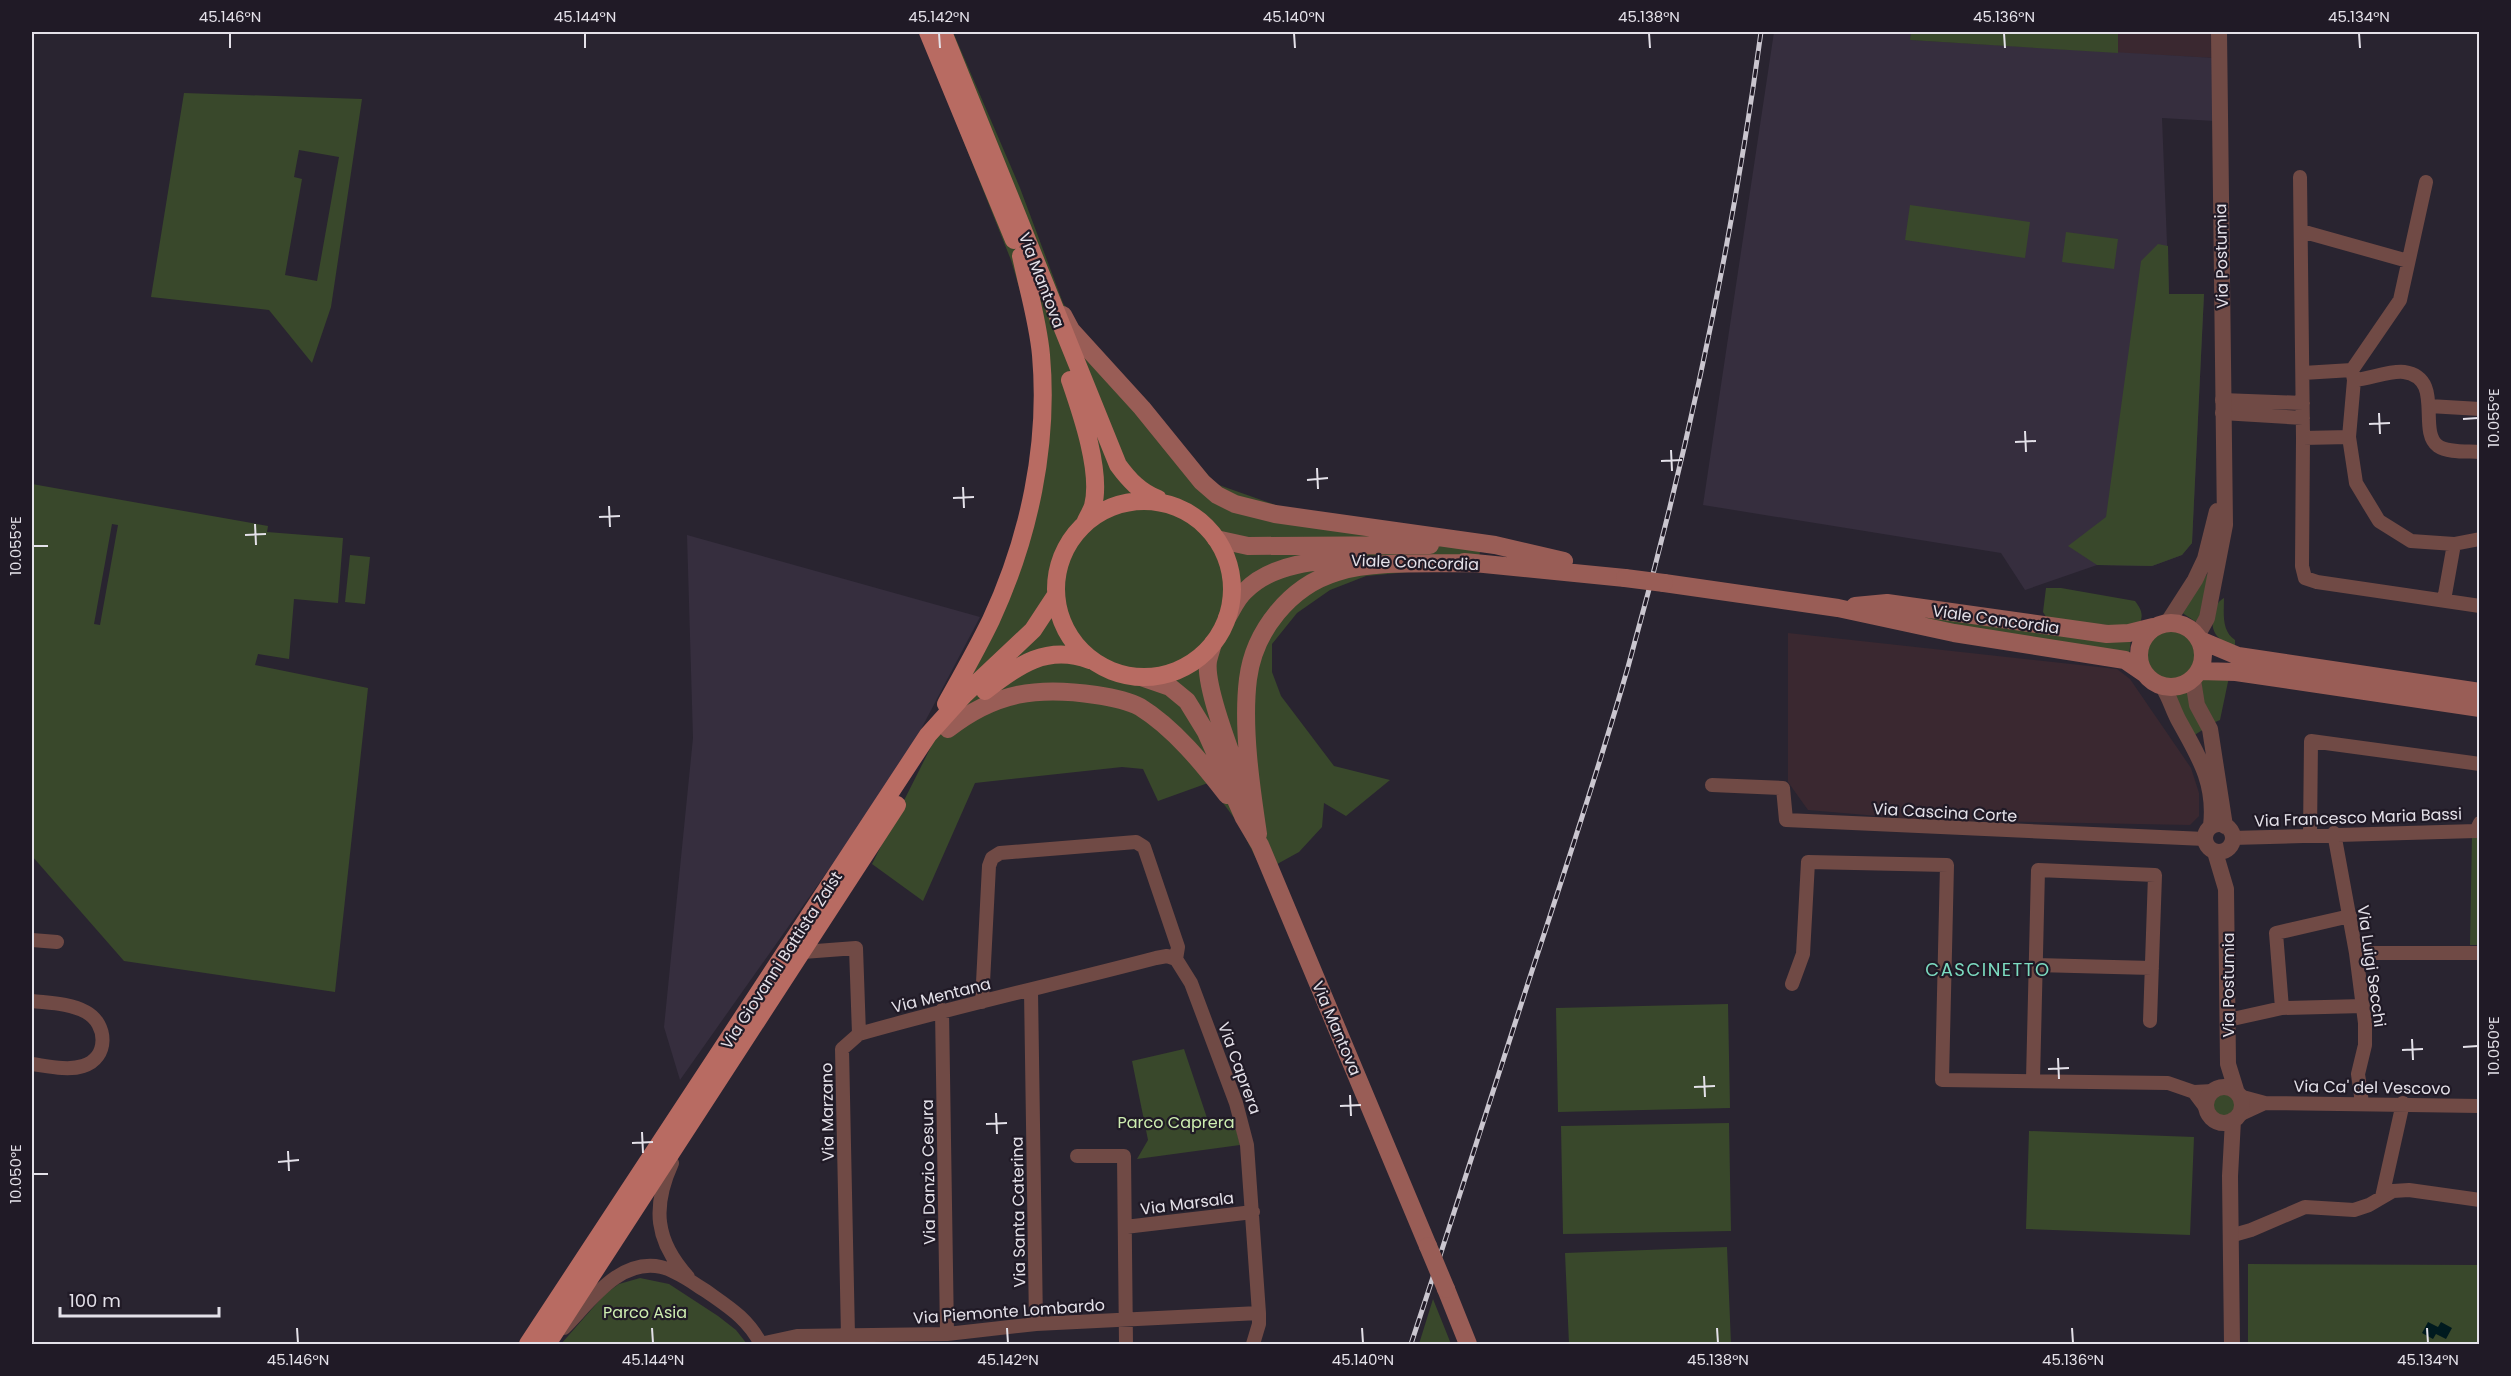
<svg xmlns="http://www.w3.org/2000/svg" width="2511" height="1376" font-family="Poppins,sans-serif">
<style>
.commercial{fill:#3a2830}
.industrial{fill:#362e3e}
.green{fill:#39482b;fill-rule:evenodd}
.water{fill:#001a1f}
.lines{fill:none;stroke-linecap:round;stroke-linejoin:round}
.minor{stroke:#704a45;stroke-width:14}
.tertiary{stroke:#704a45;stroke-width:16}
.secondary{stroke:#995d56;stroke-width:18}
.primary{stroke:#b86b62;stroke-width:18}
.rail-casing{stroke:#cac6cf;stroke-width:5}
.rail{stroke:#201a26;stroke-width:3;stroke-dasharray:9;stroke-linecap:butt}
.secondary-bridge{stroke:#995d56;stroke-width:18}
.ticks{fill:none;stroke:#e4e1e9;stroke-width:2}
.labels{text-anchor:middle;stroke-width:4.5;stroke-linejoin:round;paint-order:stroke}
.street-label{font-size:16px;fill:#e4e1e9;stroke:#201a26}
.park-label{font-size:16px;fill:#cdedb0;stroke:#201a26}
.neighbourhood-label{font-size:18px;letter-spacing:1.5px;fill:#7cdcc1;stroke:#201a26}
.neatline{fill:none;stroke:#e4e1e9;stroke-width:2}
.ticks-label{font-size:15px;text-anchor:middle;fill:#e4e1e9}
</style>
<rect width="100%" height="100%" fill="#292430"/>
<!-- commercial -->
<path class="commercial" d="M2118 32H2214L2215 58 2118 53Z
M1788 633 2117 669 2130 679 2191 768 2199 793V816L2190 825 1924 820 1808 810 1788 782Z"/>
<!-- industrial -->
<path class="industrial" d="M1774 32H1911V40L2215 58V121L2162 118 2169 294H2204L2192 543 2182 555 2152 566 2097 565 2025 590 2001 553 1703 505Z
M687 535 980 617 909 752 841 852 680 1080 664 1027 693 738Z"/>
<!-- green -->
<path class="green" d="M920 32H953L1020 188 1063 303 1080 329 1216 484 1284 508 1481 547 1479 557 1409 572 1366 576 1330 590 1297 613 1272 644V672L1281 696 1334 766 1390 780 1346 816 1324 803 1322 827 1299 852 1263 872 1238 823 1208 783 1158 801 1143 769 1122 767 975 783 923 901 872 864 1009 592 1047 409 1031 328 1011 260Z
M1911 32H2118V53L1910 40Z
M184 93 362 99 331 307 312 363 269 310 151 297ZM299 150 339 157 317 281 285 275 302 179 294 177Z
M1910 205 2030 222 2025 258 1905 240Z
M2066 232 2118 239 2114 269 2062 262Z
M2158 244 2168 246 2169 294H2204L2192 543 2182 555 2152 566 2097 565 2068 546 2106 517 2141 261Z
M32 484 268 526 267 532 343 538 338 603 294 599 289 659 258 654 255 665 368 688 335 992 124 961 32 856ZM112 524 118 525 100 625 94 624Z
M350 555 370 557 365 604 345 602Z
M2212 567 2199 624 2181 612Z
M2046 588H2061L2135 601C2140 608 2144 613 2140 623L2130 627 2048 620 2043 612Z
M2224 598C2224 612 2221 631 2235 640V647C2230 645 2222 642 2218 637 2208 627 2212 604 2224 598Z
M1891 611 2131 639 2129 655 1954 627Z
M2147 655a25 25 0 1 1 50 0a25 25 0 1 1-50 0Z
M2229 677 2220 720 2213 723C2206 710 2195 693 2203 679Z
M2189 690 2204 729 2193 736 2172 694Z
M2472 834H2479V945H2470Z
M1728 1004 1730 1108 1558 1112 1556 1008Z
M1184 1049 1207 1118 1235 1125 1240 1145 1137 1159 1148 1140 1132 1061Z
M2210 1105a13 13 0 1 1 26 0a13 13 0 1 1-26 0Z
M1729 1123 1731 1231 1563 1234 1561 1126Z
M2029 1131 2194 1137 2190 1235 2026 1229Z
M1727 1247 1731 1344H1569L1565 1253Z
M2248 1264 2479 1265V1344H2248Z
M640 1278 669 1284 718 1316 736 1330 747 1344H561L605 1294 619 1284Z
M1433 1299 1451 1344H1419Z"/>
<!-- water -->
<path class="water" d="M2428 1322 2438 1327 2441 1322 2452 1328 2446 1339 2436 1334 2433 1339 2422 1333Z"/>
<g class="lines">
<!-- minor -->
<path class="minor" d="M2300 177 2303 438 2349 437 2354 380 2352 370 2303 373
M2301 231 2408 261
M2352 370 2400 300 2426 182
M2354 380C2369 379 2391 370 2404 372 2445 378 2417 431 2438 446 2448 453 2468 451 2480 452
M2222 400 2303 403
M2429 406 2480 409
M2222 413 2303 418
M2349 437 2356 483 2379 521 2411 541 2454 544 2480 539
M2303 438 2302 566 2305 578 2317 582 2480 606
M2444 600 2454 544
M1712 785 1783 788 1786 820 2205 839
M2334 833 2356 953 2365 1023V1045L2358 1074 2362 1103
M2310 835 2311 741 2480 764
M2232 838 2476 831 2480 823
M32 940 57 942
M803 952 856 948 859 1034 842 1049 848 1336
M2356 953H2480
M2036 965 2152 968
M1792 984 1803 954 1808 862 1947 865 1942 1080 2168 1083 2194 1092 2213 1091
M1031 991 1036 1324
M32 1001C49 1003 70 1003 86 1012 108 1024 109 1058 83 1066 68 1071 47 1066 32 1064
M982 1002 989 866 992 858 1000 853 1136 842 1144 847 1178 947 1176 959
M2282 1008 2276 933 2350 916
M942 1010 947 1334
M2228 1020 2282 1008 2363 1006
M859 1034C957 1006 1057 984 1156 958L1167 956 1176 959 1191 983 1236 1103 1247 1145 1259 1313V1324L1253 1344
M2033 1080 2038 870 2155 875 2150 1021
M2194 1092 2206 1108
M2239 1096 2265 1103 2480 1106
M2239 1115 2265 1103
M1077 1156H1124L1126 1344
M672 1163C652 1207 655 1241 688 1277
M2382 1197 2403 1103
M1125 1227 1253 1212
M2230 1236 2251 1230 2305 1207 2354 1210 2369 1205 2393 1191 2409 1190 2480 1200
M564 1328C590 1302 619 1258 661 1267 676 1270 693 1283 706 1291 730 1308 747 1318 761 1344
M761 1344 797 1336 947 1334 1036 1324 1259 1313"/>
<!-- tertiary -->
<path class="tertiary" d="M2168 622 2195 580 2205 559 2217 511
M2197 636 2207 618 2225 525 2219 32
M2193 680 2197 705 2210 729 2225 826
M2163 687C2170 698 2173 710 2179 721 2199 757 2216 783 2211 826
M2205 838a14 14 0 1 1 28 0a14 14 0 1 1-28 0Z
M2215 852 2226 889 2228 1064 2237 1093
M2206 1105a18 18 0 1 1 36 0a18 18 0 1 1-36 0Z
M2232 1344 2230 1176 2233 1120"/>
<!-- secondary -->
<path class="secondary" d="M1063 315 1071 330 1142 408 1202 482 1217 495 1235 504 1275 514 1495 545 1564 561
M1216 539 1248 546 1430 545
M1464 562 1625 578
M1664 583 1838 608 1954 633 2125 660 2144 673
M1855 606 1887 603 2107 634 2129 633 2153 627
M1227 618C1232 610 1237 598 1245 591 1272 563 1319 560 1356 559
M2139 655a32 32 0 1 1 64 0a32 32 0 1 1-64 0Z
M2200 640 2238 656 2480 692
M1213 643C1212 648 1209 655 1208 661 1204 688 1236 766 1246 795
M2199 671 2236 672 2480 708
M1141 677 1170 687 1187 701 1206 732 1244 818 1260 845 1428 1246
M948 729C995 692 1038 686 1096 695 1110 697 1127 700 1140 707 1174 728 1203 764 1227 795
M1258 834C1251 787 1242 727 1248 679 1254 631 1290 586 1337 572 1375 560 1433 564 1474 563
M1446 1289 1468 1344"/>
<!-- primary -->
<path class="primary" d="M928 32 1014 240
M943 32 1118 465C1129 480 1140 492 1158 499
M1070 380C1081 412 1102 472 1093 506 1091 512 1087 518 1085 523
M1056 589a88 88 0 1 1 176 0a88 88 0 1 1-176 0Z
M985 691C1018 665 1047 644 1090 660
M946 704C961 677 977 649 991 620 1029 538 1049 445 1041 355 1038 322 1028 289 1021 256
M528 1344 928 735 964 695 1033 630 1056 595
M547 1344 897 805"/>
<defs>
<path id="rail" d="M1411 1344C1451 1223 1490 1102 1529 980 1563 876 1598 772 1628 667 1686 459 1732 246 1761 32"/>
</defs>
<!-- rail casing -->
<use href="#rail" class="rail-casing"/>
<!-- rail -->
<use href="#rail" class="rail"/>
<!-- secondary-bridge -->
<path class="secondary-bridge" d="M1625 578 1664 583
M1428 1246 1446 1289"/>
</g>
<!-- ticks -->
<path class="ticks" d="M230 33V48M585 33V48M939 33 940 48M1294 33 1295 48M1649 33 1650 48M2004 33 2005 48M2359 33 2360 48M2379 413 2380 434M2463 419 2478 418M2369 424 2390 423M2025 431 2026 452M2015 442 2036 441M1671 450 1672 471M1661 461 1682 460M1317 468 1318 489M1307 480 1328 478M963 487 964 508M953 498 974 497M609 506 610 527M599 517 620 516M255 524 256 545M245 535 266 534M33 546H48M2412 1039 2413 1060M2463 1047 2478 1046M2402 1050 2423 1049M2058 1058 2059 1079M2048 1069 2069 1068M1704 1076 1705 1097M1694 1087 1715 1086M1350 1095 1351 1116M1340 1106 1361 1105M996 1113 997 1134M986 1124 1007 1123M642 1132 643 1153M632 1143 653 1142M288 1151 289 1171M278 1162 299 1160M33 1174H48M297 1328 298 1343M652 1328 653 1343M1007 1328 1008 1343M1362 1328 1363 1343M1717 1328 1718 1343M2072 1328 2073 1343M2427 1328 2428 1343"/>
<g class="labels">
<!-- street labels -->
<g class="street-label">
<text transform="translate(2221 256) rotate(-91)" y="6">Via Postumia</text>
<text transform="translate(1042 280) rotate(69)" y="6">Via Mantova</text>
<text transform="translate(1415 562) rotate(2)" y="6">Viale Concordia</text>
<text transform="translate(1996 619) rotate(8)" y="6">Viale Concordia</text>
<text transform="translate(1945 812) rotate(3)" y="6">Via Cascina Corte</text>
<text transform="translate(2358 817) rotate(-2)" y="6">Via Francesco Maria Bassi</text>
<text transform="translate(781 960) rotate(-57)" y="6">Via Giovanni Battista Zaist</text>
<text transform="translate(2372 966) rotate(82)" y="6">Via Luigi Secchi</text>
<text transform="translate(2228 985) rotate(-90)" y="6">Via Postumia</text>
<text transform="translate(941 995) rotate(-14)" y="6">Via Mentana</text>
<text transform="translate(1337 1028) rotate(67)" y="6">Via Mantova</text>
<text transform="translate(1240 1068) rotate(70)" y="6">Via Caprera</text>
<text transform="translate(2372 1087) rotate(1)" y="6">Via Ca' del Vescovo</text>
<text transform="translate(827 1112) rotate(-91)" y="6">Via Marzano</text>
<text transform="translate(928 1172) rotate(-91)" y="6">Via Danzio Cesura</text>
<text transform="translate(1187 1203) rotate(-7)" y="6">Via Marsala</text>
<text transform="translate(1018 1212) rotate(-91)" y="6">Via Santa Caterina</text>
<text transform="translate(1009 1311) rotate(-4)" y="6">Via Piemonte Lombardo</text>
</g>
<!-- park labels -->
<g class="park-label">
<text x="1176" y="1128">Parco Caprera</text>
<text x="645" y="1318">Parco Asia</text>
</g>
<!-- neighbourhood labels -->
<g class="neighbourhood-label">
<text x="1988" y="976">CASCINETTO</text>
</g>
</g>
<!-- border -->
<rect width="2511" height="1376" fill="none" stroke="#201a26" stroke-width="66"/>
<!-- scale -->
<path d="M60 1307v9h159v-9" fill="none" stroke="#e4e1e9" stroke-width="3"/>
<text x="69" y="1307" font-size="18" fill="#e4e1e9" stroke="#201a26" stroke-width="4.5" paint-order="stroke">100 m</text>
<rect x="33" y="33" width="2445" height="1310" class="neatline"/>
<g class="ticks-label">
<text x="230" y="22">45.146°N</text>
<text x="585" y="22">45.144°N</text>
<text x="939" y="22">45.142°N</text>
<text x="1294" y="22">45.140°N</text>
<text x="1649" y="22">45.138°N</text>
<text x="2004" y="22">45.136°N</text>
<text x="2359" y="22">45.134°N</text>
<text transform="translate(2494 418) rotate(-90)" y="5">10.055°E</text>
<text transform="translate(16 546) rotate(-90)" y="5">10.055°E</text>
<text transform="translate(2494 1046) rotate(-90)" y="5">10.050°E</text>
<text transform="translate(16 1174) rotate(-90)" y="5">10.050°E</text>
<text x="298" y="1365">45.146°N</text>
<text x="653" y="1365">45.144°N</text>
<text x="1008" y="1365">45.142°N</text>
<text x="1363" y="1365">45.140°N</text>
<text x="1718" y="1365">45.138°N</text>
<text x="2073" y="1365">45.136°N</text>
<text x="2428" y="1365">45.134°N</text>
</g>
</svg>
